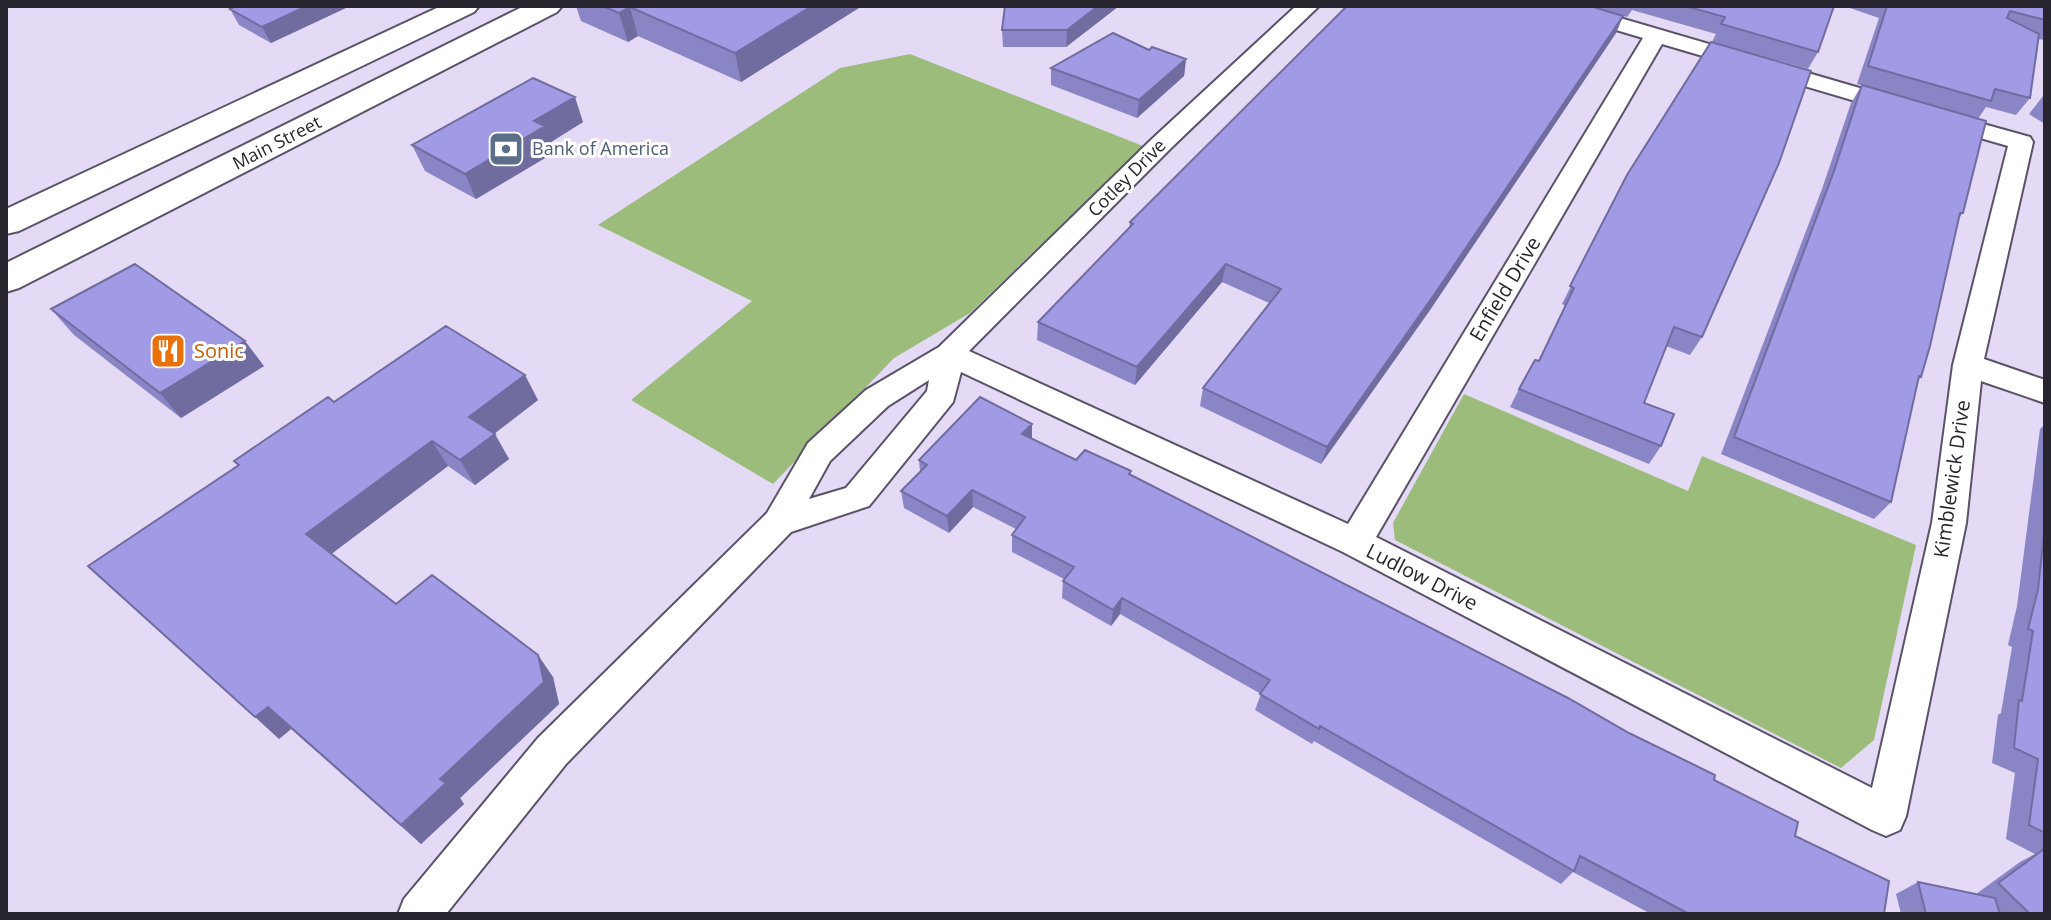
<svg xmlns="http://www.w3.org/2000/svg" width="2051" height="920" font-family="'Open Sans',sans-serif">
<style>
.green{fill:#9bbc7a}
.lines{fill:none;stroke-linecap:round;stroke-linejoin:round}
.street-casing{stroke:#5b526a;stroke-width:4}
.secondary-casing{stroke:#5b526a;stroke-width:4}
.street{fill:#fff;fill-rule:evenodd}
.secondary{fill:#fff;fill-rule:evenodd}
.wall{fill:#8a85c5}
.shaded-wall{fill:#716ca0}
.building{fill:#a19be5;stroke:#716ca0;stroke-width:2}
.labels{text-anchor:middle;stroke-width:6;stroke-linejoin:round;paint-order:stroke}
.far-street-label{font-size:18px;fill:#29252f;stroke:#fff}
.far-service-label{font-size:18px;fill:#4e5e75;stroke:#fff;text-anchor:start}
.street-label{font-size:20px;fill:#29252f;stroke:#fff}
.food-label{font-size:20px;fill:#c56008;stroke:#fff;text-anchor:start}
</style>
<rect width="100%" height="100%" fill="#e4daf5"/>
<!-- green -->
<path class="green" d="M910 54 1143 146 970 313 894 358 773 484 631 400 752 301 598 225 840 68Z
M1464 394 1688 491 1702 456 1916 545 1874 740 1841 768 1395 540 1393 523Z"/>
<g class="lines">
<defs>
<path id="street" d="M1296 6H1319L1170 149 969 351 1348 524 1643 38 1549 10 1545 6H1579L1904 101 1908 106 1904 111 1896 113 1662 44 1376 537 1872 788 1932 523 1953 365 2008 146 1932 124 1928 119 1932 114 1940 112 2030 137 2033 142 1984 359 2045 380V403L1981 381 1966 523 1906 816 1900 830 1886 836 1872 830 1343 552 961 372 953 402 869 506 791 532 566 764 446 914H398L404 899 538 738 767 513 808 443 866 390 939 347 1152 139ZM929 380 927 391 846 488 809 499 830 461 888 406Z"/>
<path id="secondary" d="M441 6H479L474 12 19 231 6 234V209Z
M524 6H562L557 12 19 288 6 292V263Z"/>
</defs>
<!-- street casing -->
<use href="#street" class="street-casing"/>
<!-- secondary casing -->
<use href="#secondary" class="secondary-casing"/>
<!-- street -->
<use href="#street" class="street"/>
<!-- secondary -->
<use href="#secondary" class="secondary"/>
</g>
<!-- wall -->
<path class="wall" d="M350 6 271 43 239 25 230 9Z
M576 6H862L741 82 638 36 628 42 581 21Z
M1119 6 1066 47H1003L1002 30Z
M1590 6H1834L1818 52 1808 69 1712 42 1716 34 1632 10 1627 17Z
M1844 6H2045V40L2038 39 2030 98 2016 115 1986 107 1978 119 1963 213 1959 218 1921 377 1917 382 1891 502 1874 519 1721 454 1822 189 1851 103 1862 85 1909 99 1857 84 1879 18Z
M1623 16 1616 33 1430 310 1321 464 1200 406 1203 388 1269 303 1222 282 1135 385 1037 340 1038 322 1129 229 1130 222Z
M1149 50 1186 59 1184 76 1137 118 1051 85V68Z
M2043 96H2045V124L2029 114Z
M583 122 551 142 555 152 476 199 425 171 412 145Z
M1627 175 1702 337 1690 355 1666 346 1644 403 1661 446 1649 464 1510 407 1519 389 1539 361 1566 306 1562 304Z
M51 309 264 366 181 418 74 335Z
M538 400 494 434 509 459 475 485 448 466 331 554 396 604 553 677 559 704 460 798 464 804 421 844 291 729 279 739 238 466 234 461Z
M1032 424V439L1076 460 1131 471V475L1714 780 1795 836 1884 914H1651L1573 872 1561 884 1314 741 1312 744 1255 710 1261 694 1120 614 1111 626 1062 598 1063 581 1064 579 1012 552V535L1016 529 973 507 949 533 904 508 901 491 920 471 919 460Z
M2045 424V914H1901L1896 894 1918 882 1976 894 2020 862 2035 854 2006 839 2015 773 1992 763 1998 715 2001 713 2012 647 2008 645 2017 606 2040 429Z"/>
<!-- shaded-wall -->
<path class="shaded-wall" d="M307 6H350L271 43 262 27Z
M812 6H862L741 82 735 53Z
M1098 6H1119L1066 47 1067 30Z
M630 7 638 36 628 42 619 13Z
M1623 16 1616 33 1430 310 1321 464 1327 447Z
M1186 59 1184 76 1137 118 1139 100Z
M575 97 583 122 551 142 555 152 476 199 465 174 534 121Z
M1226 264 1222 282 1135 385 1137 367Z
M245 341 264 366 181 418 160 393Z
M525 375 538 400 483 442 469 417Z
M1032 424V441L1022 434Z
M495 434 509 459 475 485 460 460Z
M432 441 448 466 326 558 306 534Z
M972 490 973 507 949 533 947 516Z
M1122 598 1120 614 1111 626 1113 610Z
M538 655 553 677 559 704 460 798 464 804 421 844 401 825Z
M268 707 291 729 279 739 255 717Z"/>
<!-- building -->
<path class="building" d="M236 6H307L262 27 230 9Z
M602 6H812L735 53 630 7 619 13Z
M1005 6H1098L1067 30H1002Z
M1347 6H1590L1623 16 1436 292 1327 447 1203 388 1281 289 1226 264 1137 367 1038 322 1133 224 1130 222Z
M1685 6H1834L1818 52 1721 24 1725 17Z
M1887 6H2045V20L2010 11 2007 18 2039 34 2030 98 1995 89 1991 101 1868 66Z
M1113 33 1149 50 1152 47 1186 59 1139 100 1051 68Z
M1711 42 1811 71 1779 163 1702 337 1674 327 1644 403 1674 414 1661 446 1519 389 1535 360 1539 361 1574 288 1570 286 1627 175Z
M533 78 575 97 534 121 545 126 465 174 412 145Z
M1862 85 1986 121 1963 213H1960L1930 346 1921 377 1919 376 1891 502 1734 437 1834 171Z
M135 264 245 341 160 393 51 309Z
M446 326 525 375 469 417 495 434 460 460 432 441 306 534 396 604 432 575 538 655 544 682 440 779 446 783 401 825 268 707 255 717 88 566 239 465 234 461 328 397 334 402Z
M980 397 1032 424 1022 434 1076 460 1085 450 1131 471 1129 474 1568 698 1629 733 1715 775 1714 780 1798 822 1795 836 1889 881 1884 914H1689L1580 856 1574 871 1320 726 1319 729 1260 694 1270 680 1122 598 1113 610 1063 581 1074 567 1012 535 1025 517 972 490 947 516 901 491 927 465 919 460Z
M2045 525V833L2029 825 2038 759 2014 748 2019 700 2022 701 2033 631 2028 629 2038 589Z
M2044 849 2045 850V914H2030L1998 883Z
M1918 882 1995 898 2000 914H1926Z"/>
<!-- icons -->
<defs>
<symbol id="bank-square" viewBox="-11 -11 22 22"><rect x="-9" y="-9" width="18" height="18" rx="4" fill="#5c6f8a" stroke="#fff"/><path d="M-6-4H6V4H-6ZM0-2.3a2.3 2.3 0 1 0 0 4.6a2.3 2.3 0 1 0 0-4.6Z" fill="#fff"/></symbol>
<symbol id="restaurant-square" viewBox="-11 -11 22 22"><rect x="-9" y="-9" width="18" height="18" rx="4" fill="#e8710a" stroke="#fff"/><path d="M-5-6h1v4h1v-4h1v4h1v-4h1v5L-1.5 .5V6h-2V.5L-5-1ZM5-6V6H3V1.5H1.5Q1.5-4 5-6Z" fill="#fff"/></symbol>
</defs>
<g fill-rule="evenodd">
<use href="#bank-square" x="486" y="129" width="40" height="40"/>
<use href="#restaurant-square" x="148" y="331" width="40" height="40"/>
</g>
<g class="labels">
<!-- far-street labels -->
<g class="far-street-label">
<text transform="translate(277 143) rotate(-27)" y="6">Main Street</text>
<text transform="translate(1127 178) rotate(-45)" y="6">Cotley Drive</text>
</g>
<!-- far-service labels -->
<g class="far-service-label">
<text x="532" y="155">Bank of America</text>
</g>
<!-- street labels -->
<g class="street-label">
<text transform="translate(1505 289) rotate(-59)" y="7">Enfield Drive</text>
<text transform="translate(1952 479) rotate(-82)" y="7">Kimblewick Drive</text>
<text transform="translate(1422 577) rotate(27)" y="7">Ludlow Drive</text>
</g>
<!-- food labels -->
<g class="food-label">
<text x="194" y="358">Sonic</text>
</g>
</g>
<!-- border -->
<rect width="2051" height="920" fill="none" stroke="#29252f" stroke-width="16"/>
</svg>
